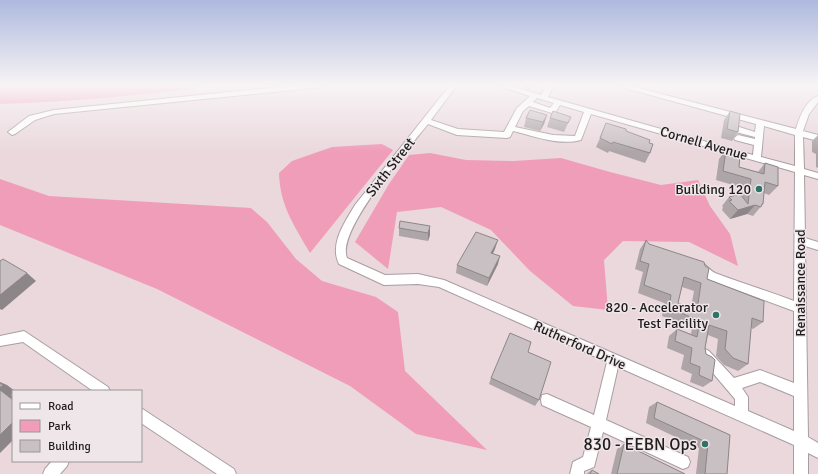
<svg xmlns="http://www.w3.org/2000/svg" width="818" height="474" font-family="Signika,sans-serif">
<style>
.built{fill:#ead8dd;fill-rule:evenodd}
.green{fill:#f09db9}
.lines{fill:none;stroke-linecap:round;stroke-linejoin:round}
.minor-casing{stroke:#a79ea1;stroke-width:2}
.minor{fill:#fff;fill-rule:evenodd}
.wall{fill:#ada5a8;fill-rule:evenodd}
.shaded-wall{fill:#8d8688}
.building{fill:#c9c0c3;stroke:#8d8688;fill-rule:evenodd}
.poi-dot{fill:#2f7366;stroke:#efe6e9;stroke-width:1.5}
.labels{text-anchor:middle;stroke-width:3;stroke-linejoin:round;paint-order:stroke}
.street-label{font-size:14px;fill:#201d1e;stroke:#efe6e9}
.poi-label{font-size:14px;fill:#201d1e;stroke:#efe6e9;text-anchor:end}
.near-poi-label{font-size:17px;fill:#201d1e;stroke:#efe6e9;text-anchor:end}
</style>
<rect width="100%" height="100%" fill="#efe6e9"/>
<!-- built -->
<path class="built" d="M0 85H818V474H0ZM13 391H141V461H13Z"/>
<!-- green -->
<path class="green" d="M0 85H223C149 94 75 102 0 104Z
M382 144 393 150 310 253C294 225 280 206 279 173L292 161 332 147Z
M430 153 466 160 514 161 561 158 610 172 661 185 698 180 710 206 730 234 738 266 689 242 623 241 604 260 608 310 573 306 530 271 491 230 441 207 397 212 388 269 355 242 389 184 409 155Z
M0 179 49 196 251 208 267 222 296 259 322 281 376 297 398 312 405 371 487 450 416 434 350 386 157 289 0 225Z"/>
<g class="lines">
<defs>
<path id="minor" d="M298 85H326L323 87 54 114 35 120 15 134 12 135 8 132 29 116 54 110Z
M450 85H457L431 120 458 129 504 132 517 108 530 96 495 85H507L541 95 547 85H554L548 97 753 155 754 145 735 140 734 138 738 135 755 139V137L736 132 735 130 739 127 755 132 756 124 614 85H627L796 129C799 118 806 100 818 96V102L809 114 803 131 818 135V141L803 137 804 169 818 173V179L804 175 805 238 818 242V250L805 246 808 437 818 443V458L808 453V474H794V445L618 367 606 420 688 457 690 462 688 467 683 469 603 432 594 467 584 471V474H570L573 462 583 457 591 427 542 405 541 400 542 395 547 394 594 415 607 362 439 287 418 284 384 285 339 264C329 244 345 222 355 205ZM537 98 554 103 550 108 533 102ZM560 105 584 112 575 136 553 135 515 127 523 111 529 106 552 113H555ZM591 114 795 172 794 301C768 291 741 283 715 273 707 269 703 259 694 262L693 265 705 278 794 311V383L760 370 734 378 709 351 705 349 701 351 699 355 701 359 735 399V406L444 280 418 274 385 275 347 258C336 230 409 148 428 124L457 135 507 138 510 137 513 131C534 136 559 146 581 140ZM764 126 795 135V166L761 157ZM760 382 794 396V431L748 411V397L742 388Z
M24 331 108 387 110 391H93L23 342 0 346V336Z
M141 408 234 469 236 474H217L141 423Z
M52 461H69L67 466 60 474H43L45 469Z"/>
</defs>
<!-- minor casing -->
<use href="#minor" class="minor-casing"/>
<!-- minor -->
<use href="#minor" class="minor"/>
</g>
<!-- wall -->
<path class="wall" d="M522 85H532L529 90 523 88V86Z
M730 111 738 132 732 141 721 138 724 120Z
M547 115 544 124 540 131 524 127 526 118Z
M571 117 564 132 547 127 550 118Z
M626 131 649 143 650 153 645 163 609 151 608 153 596 147 600 138Z
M818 135V168L816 167V154L812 152V141Z
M726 150 739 167 758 172 765 163 778 186 769 195 764 193 763 204 753 216 747 214 730 219 722 210 723 207 722 206 729 197H742L743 188 716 180 719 159Z
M430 226V235L428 241 399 236V228Z
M646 240 649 244 707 279 763 322 753 329 751 328 748 364 738 371 724 365 716 356 718 339 708 335 705 348 706 354 712 381 703 387 690 382 692 374 681 369 684 355 667 348 669 336 677 329 691 334 692 328 662 316 664 303 638 293 643 272 635 269 640 249ZM682 287 694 291 691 308 678 303Z
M495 249 493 253 498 264 487 286 456 273 457 265Z
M528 352 539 400 535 406 489 384 491 378Z
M657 402 730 435 727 474H696L699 448 646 423 649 407Z
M624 444 685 474H611L617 449Z
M592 470 599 474H586Z"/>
<!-- shaded-wall -->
<path class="shaded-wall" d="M547 115 544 124 540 131 543 122Z
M755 205 747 214 730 219 738 210Z
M430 226V235L428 241V233Z
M498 240 495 249 489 261 491 253Z
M500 256 498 264 487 286 489 278Z
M27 273 36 281 2 310 0 309V295Z
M0 382 7 385 15 391H13V393L11 395 13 396V400L0 390Z
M13 422V440L0 453V435Z"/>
<!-- building -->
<path class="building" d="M530 110 547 115 543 122 526 118Z
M553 111 571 117 568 123 550 118Z
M730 111 740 114 738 132 727 129Z
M606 123 626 129V131L650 140 649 143 653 144 650 153 613 142 612 144 600 138Z
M726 150 740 155 739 167 764 174 765 163 778 167V186L765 182 763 204H762L761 207 755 205 738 210 729 201 732 200 729 197 740 194 748 204 751 179 723 171Z
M400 221 430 226 428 233 399 228Z
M476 232 498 240 491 253 500 256 489 278 457 265Z
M646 240 649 244 704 262 705 266 709 268 707 279 764 301 763 322 752 318 748 364 733 358 725 349 727 331 709 325 705 348 706 354 712 357 715 360 712 381 699 375 700 367 690 363 692 348 675 341 677 329 697 337 700 321 669 308 671 295 644 285 649 264 640 261ZM684 277 701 283 697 311 678 303Z
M3 259 27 273 0 295V261Z
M510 333 531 342 528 352 551 362 539 400 491 378Z
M0 383 3 385 0 388Z
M0 390 13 400V422L0 435Z
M657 402 730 435 727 474H705L708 443 654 418Z
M624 444 685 474H617Z
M592 470 599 474H590Z"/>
<!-- sky -->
<linearGradient id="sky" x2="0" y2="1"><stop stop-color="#adb9de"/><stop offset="0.56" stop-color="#f8f4f5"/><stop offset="1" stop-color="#f8f4f5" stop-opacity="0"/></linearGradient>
<rect width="818" height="152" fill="url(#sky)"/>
<!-- markers -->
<g class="poi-dot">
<circle cx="759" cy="189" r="4"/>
<circle cx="716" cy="315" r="4"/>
<circle cx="705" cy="444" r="4"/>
</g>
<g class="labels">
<!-- street labels -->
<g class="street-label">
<text transform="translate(704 143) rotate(16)" y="5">Cornell Avenue</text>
<text transform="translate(390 167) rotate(-52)" y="5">Sixth Street</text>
<text transform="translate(800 283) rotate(-90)" y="5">Renaissance Road</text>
<text transform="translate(580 345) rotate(24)" y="5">Rutherford Drive</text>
</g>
<!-- poi labels -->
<g class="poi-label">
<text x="751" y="194">Building 120</text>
<text x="708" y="312">820 - Accelerator<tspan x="708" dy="16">Test Facility</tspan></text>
</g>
<!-- near-poi labels -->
<g class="near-poi-label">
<text x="697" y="450">830 - EEBN Ops</text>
</g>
</g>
<!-- legend -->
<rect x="12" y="390" width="130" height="72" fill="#efe6e9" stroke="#9c9698"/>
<rect x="20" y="403" width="20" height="6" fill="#ffffff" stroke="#9c9698"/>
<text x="48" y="410" font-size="12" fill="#201d1e">Road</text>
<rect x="20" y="420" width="20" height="12" fill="#f09db9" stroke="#9c9698"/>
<text x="48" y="430" font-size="12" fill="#201d1e">Park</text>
<rect x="20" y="440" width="20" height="12" fill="#c9c0c3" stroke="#9c9698"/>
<text x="48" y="450" font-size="12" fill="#201d1e">Building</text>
</svg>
